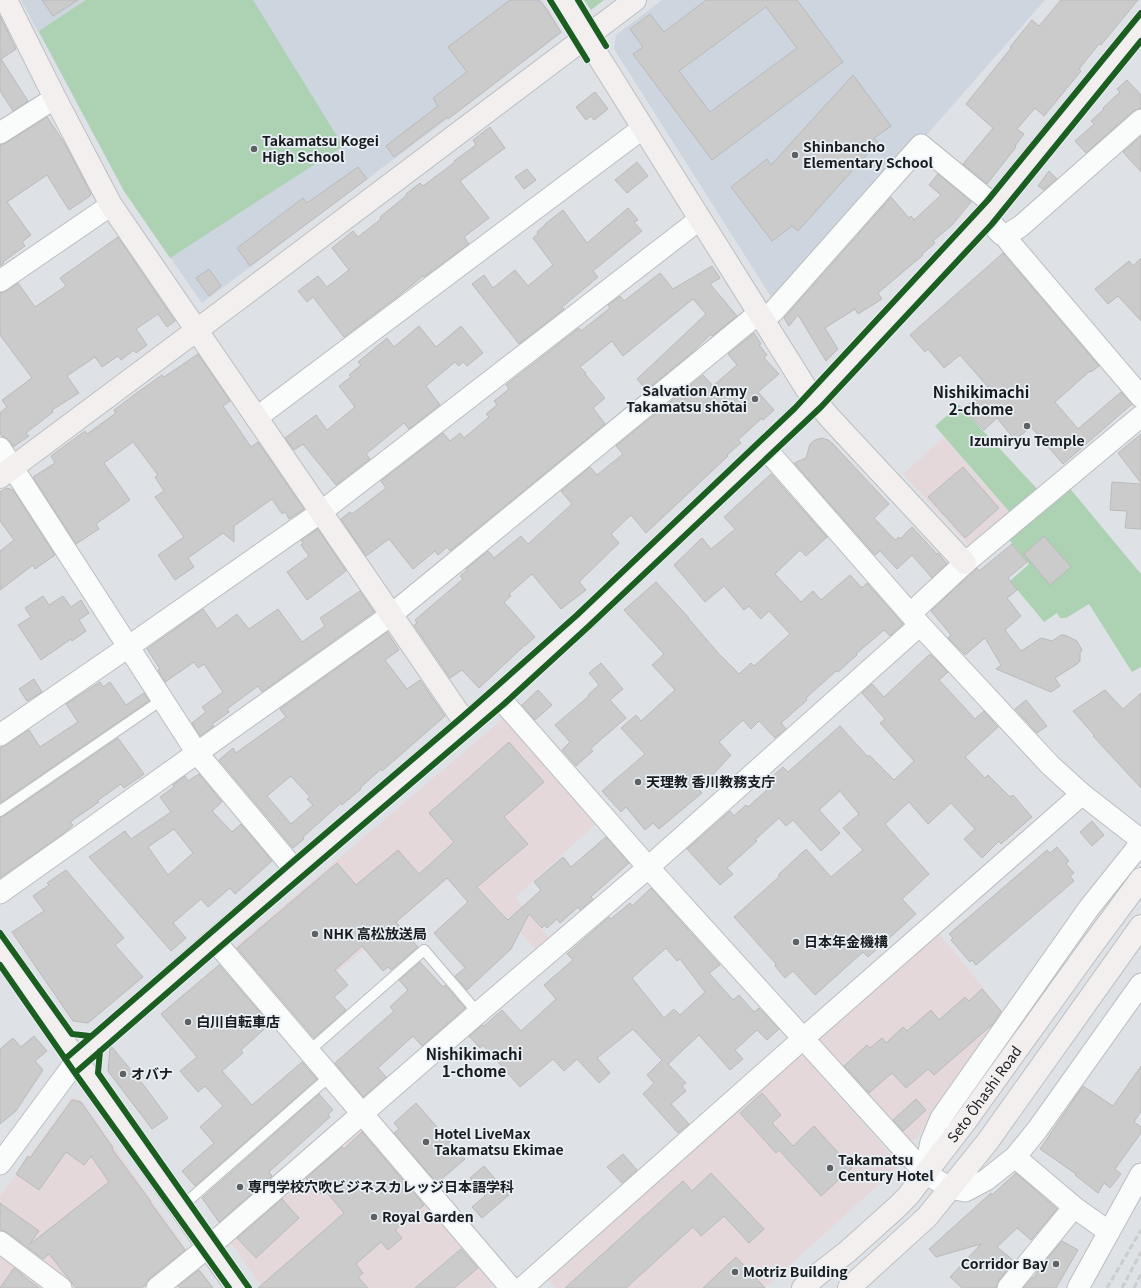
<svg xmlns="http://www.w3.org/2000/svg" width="1141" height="1288" font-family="Georgia,'Noto Sans JP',serif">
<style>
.commercial{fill:#e5d8db}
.built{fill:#cdd5de}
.green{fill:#acd1b3}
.building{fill:#cbcbcc;stroke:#bababb;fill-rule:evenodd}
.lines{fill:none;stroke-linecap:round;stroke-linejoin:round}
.lane-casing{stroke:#bbbec0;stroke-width:12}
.street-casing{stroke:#bbbec0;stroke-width:23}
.secondary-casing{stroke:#bbbec0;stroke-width:24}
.lane{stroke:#fafbfb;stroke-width:10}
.street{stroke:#fafbfb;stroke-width:21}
.secondary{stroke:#f3efef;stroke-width:22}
.rail{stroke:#cacccd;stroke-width:3;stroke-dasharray:6 3;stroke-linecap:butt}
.cycleway-casing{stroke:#e8f0f6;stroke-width:8}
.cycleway{stroke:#1b5e20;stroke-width:6}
.poi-dot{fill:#5e6164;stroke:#e8f0f6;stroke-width:1.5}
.labels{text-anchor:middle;stroke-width:3.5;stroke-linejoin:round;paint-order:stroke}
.poi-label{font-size:14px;font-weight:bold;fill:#191b1e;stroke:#e8f0f6;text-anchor:start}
.street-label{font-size:14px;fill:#191b1e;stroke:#e8f0f6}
.neighbourhood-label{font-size:15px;font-weight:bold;fill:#191b1e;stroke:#e8f0f6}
</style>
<rect width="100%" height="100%" fill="#dee2e6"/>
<!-- commercial -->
<path class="commercial" d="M944 437 1013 516 972 549 903 474Z
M505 717 597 823 515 898 551 940 538 952 461 868 287 1014 232 949Z
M939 933 1005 1015 915 1140 905 1139 817 1039Z
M800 1052 900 1165 765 1288H555L546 1278Z
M72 1097 82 1101 189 1253 144 1288H70L0 1235V1196Z
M356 1128 364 1129 491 1278 492 1288H263L228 1239Z
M0 1251 49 1288H0Z
M198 1266 214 1288H170Z"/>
<!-- built -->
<path class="built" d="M21 0H542L562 33 202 303 124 191Z
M662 0H1045L923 139 775 303 614 49 616 35Z"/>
<!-- green -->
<path class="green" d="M86 0H253L343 146 170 258 124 191 39 31Z
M584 0H604L591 10Z
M959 405 1040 492 1013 516 935 426Z
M1067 485 1141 574V667L1132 672 1089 604 1066 618H1060L1057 613 1044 622 1010 581 1029 564 1006 536Z"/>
<!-- building -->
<path class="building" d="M42 0H78L53 16Z
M510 0H538L546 8 561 32 481 94 448 119 447 117 394 157 386 146 438 106 433 98 467 72 448 47Z
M706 0H797L843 62 712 160 633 54 643 47 630 29 650 14 664 32ZM766 7 797 48 710 112 679 71Z
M1061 0H1138L1101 45 1099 44 1079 69 1081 71 1044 116 1035 108 1017 129 1024 134 1015 146 1016 147 987 184 963 164 993 128 966 104 1011 48 1010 47 1032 20 1039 26Z
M0 16 16 49 1 59 28 101 13 111 0 91Z
M853 75 891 126 874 138 878 142 798 231 792 226 772 241 731 187 767 159 771 165Z
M1127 80 1141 95V108L1133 111 1086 153 1075 141 1094 124 1091 121 1104 109 1103 108 1120 92 1117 89Z
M595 92 608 109 594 120 591 116 586 120 576 107Z
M47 117 65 144 91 194 90 196 69 210 47 175 7 202 31 235 22 242 25 246 3 262 4 263 0 266V145L6 143Z
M490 127 505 148 460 181 489 218 464 237 469 244 424 277 423 276 397 297 344 337 313 297 307 302 298 291 318 276 327 287 349 270 332 248 353 231 358 237 381 219 380 217 407 195 406 194 420 183 423 186 455 162 454 161 476 145 473 140Z
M1141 136V172L1123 152Z
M637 162 648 176 627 193 615 180Z
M358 167 367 179 250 266 237 248 303 198 307 203Z
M527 169 536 180 524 189 515 177Z
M1049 171 1057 179 1044 190 1038 186Z
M938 174 971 202 952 225 933 241 935 243 922 254 923 255 878 293 882 299 858 314 855 309 825 328 838 349 826 361 798 315 789 326 784 318 891 197 909 218 911 216 914 220 941 195 929 185Z
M628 208 638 220 634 222 642 231 593 271 598 277 562 307 564 309 519 344 472 284 484 275 493 288 515 270 528 286 553 265 533 238 538 234 537 232 545 225V224L563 210 587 243Z
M118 237 175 321 167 327 158 314 136 329 147 345 136 353 134 350 121 360 118 356 102 367 95 357 67 376 79 393 52 410 53 412 26 433 29 436 13 447 10 441 6 438 2 436 0 434V413L7 407 2 400 32 378 0 335V293L7 291 18 283 35 307 66 286 60 278Z
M1003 253 1099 366 1091 372 1090 371 1055 402 1078 429 1121 392 1132 404 1063 464 1031 427 1015 440 997 418 984 430 963 409 988 387 960 355 944 368 928 349 925 352 910 335Z
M1141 258V321L1118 296 1108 304 1095 289 1129 261 1133 266Z
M712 266 720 278 710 284 737 316 712 336 711 334 687 357 646 390 637 379 706 314 693 299 623 356 612 341 580 367 586 373 585 374 605 398 593 408 605 424 450 551 447 547 438 555 435 551 413 569 389 539 366 556 341 519 350 512 352 514 386 488 381 481 443 433 450 441 460 433 464 438 489 417 486 414 497 405 494 401 509 389 506 385 579 328 581 331 610 308 608 305 620 296 624 301 660 273 673 289Z
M209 269 221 286 209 296 196 278Z
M419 326 436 347 461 326 483 353 467 366 463 362 459 366 455 362 426 386 440 405 409 429 404 423 366 454 370 459 336 485 303 444 294 450 285 438 316 415 327 430 355 407 339 386 351 377 349 375 361 365 358 362 387 338 394 347Z
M754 333 761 344 759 345 767 355 764 358 779 374 758 392 774 410 763 420 762 418 738 440 741 443 727 455 728 456 646 533 631 515 611 534 619 543 579 582 586 590 561 609 532 574 509 594 511 596 504 602 535 637 525 646V645L479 688 462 670 450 678 414 625 417 623 415 620 463 579 460 576 467 570 466 569 488 551 494 558 521 536 528 544 572 504 561 491 590 467 597 475 623 454 616 446 703 375 713 386 737 365 728 354Z
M198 354 230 401 223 406 251 447 258 442 304 509 289 519 285 512 282 514 272 499 234 526V542L223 533 188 558 194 567 175 580 158 555 184 537 155 497 164 491 155 477 158 475 133 442 104 463 130 500 96 524 99 529 76 544 33 477 55 463 51 456 85 431 87 434 116 413 114 410 138 392 162 375 164 377Z
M1141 434V483L1118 453Z
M822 438 828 440 832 443 889 504 874 518 895 540 899 537 900 539 912 527 937 554 938 553 947 564 932 578 912 555 897 569 880 551 875 555 794 463 806 458 810 444 815 440Z
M963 467 999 508 965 538 928 497Z
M771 474 827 537 806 556 800 550 775 574 801 602 813 591 821 600 850 575 862 588 867 583 903 624 890 636 884 630 856 654 857 655 838 672 836 671 806 698 807 700 781 723 786 729 775 738 759 721 751 729 743 720 719 742 731 755 699 790 702 793 659 829 653 823 645 830 626 807 621 812 602 791 645 754 621 728 636 715 641 721 675 690 652 665 664 654 624 610 656 582 689 618H688L719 654 739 674 751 663 754 666 790 634 769 611 761 619 749 606 744 610 724 586 705 602 674 565 702 538 711 549 735 529 724 517Z
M1112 482 1141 484V529L1125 528 1127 511 1110 510Z
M6 488 13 490 55 555 35 569 33 565 0 590V551L14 540 0 521V492Z
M318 529 346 571 307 600 287 572 309 556 301 545 303 543 301 540Z
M1044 536 1071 567 1050 585 1024 554Z
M1012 544 1027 562 1008 578 1017 590 1007 598 1021 616 1005 630 1021 651 1041 638 1052 641 1061 635H1065L1077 641 1082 650 1080 653V661L1077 664 1055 678 1060 686 1051 692 996 669 1001 665 985 638 965 655 948 638 951 635 931 611 977 568 979 571Z
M360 591 374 612 262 692 258 686 227 709 229 712 212 724 214 726 200 736 192 723 206 712 202 707 223 692 204 664 198 668 194 662 165 682 158 670 160 669 147 649 203 609 217 629 237 614 249 629 278 609 302 642 325 626 320 618Z
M43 596 49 605 63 596 71 607 81 600 89 613 79 620 86 631 72 641 71 639 41 660 18 625 31 617 25 608Z
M387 632 399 650 385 660 407 689 420 680 445 716 382 771 381 769 360 788 361 789 342 805 341 803 303 837 304 839 293 848 219 760 233 748 236 753 286 717 280 709ZM291 776 310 797 307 799 313 805 291 824 267 796Z
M930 654 948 672 939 680 975 719 984 711 998 727 965 757 985 778 988 775 1010 797 1013 795 1032 817 1001 844 999 841 982 858 964 839 975 829 951 803 928 824 909 802 885 824 929 874 902 899 916 914 868 957 863 952 815 995 793 971 785 978 775 966 776 964 734 917 780 876 778 875 806 849 831 877 863 850 843 828 859 814 840 791 819 810 840 833 821 851 793 820 786 826 779 818 755 840 757 841 727 868 733 874 720 885 687 849 730 811 734 816 746 805 748 807 768 789 764 784 783 767 788 772 840 726 868 757 869 755 894 780 914 761 880 723 885 719 862 693 872 684 884 697Z
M601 663 623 689 610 700 626 718 590 749 593 751 576 766 562 750 570 742 555 725 589 696 588 695 599 685 589 673Z
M34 679 42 692 27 701 19 689Z
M100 682 103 687 110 682 126 705 144 693 149 701 0 803V748L29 730 40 747 78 722 66 704Z
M538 690 552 705 535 720 522 705Z
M1105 690 1123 709 1141 693V788L1093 736 1094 735 1073 711Z
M1026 700 1047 726 1037 733 1015 709Z
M118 738 144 774 124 788 121 784 97 801 99 802 70 822 73 825 63 834 0 878V817L4 816Z
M509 742 544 782 504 817 528 844 477 887 499 911 508 920 541 890 534 882 563 857 571 867 606 837 629 863 594 894 591 897 593 899 580 910 578 907 560 923 557 919 547 928 544 925 542 928 529 914 511 949 467 990 455 976 465 968 434 933 468 902 447 878 396 922 418 947 391 970 388 967 383 971 362 946 335 970 348 985 334 997 346 1010 314 1038 237 948 337 863 356 885 398 850 419 874 454 842 429 813Z
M199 774 222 802 212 811 232 832 241 824 272 861 235 894 230 888 208 907 201 899 173 923 186 938 171 951 89 857 125 831 131 839 171 812 160 797 174 787 173 785 185 776 188 781ZM174 829 193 853 168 875 148 847Z
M1092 821 1104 835 1092 846 1080 832Z
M1057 847 1069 861 1066 864 1074 873 1070 876 1074 881 976 965 972 960 970 962 951 940 953 938 949 934 1047 850 1050 853Z
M66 870 124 938 115 945 143 977 88 1023 73 1021 12 932 44 911 33 896 49 885 47 883Z
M651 888 720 965 709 973 733 1000 739 995 754 1012 759 1008 779 1029 767 1040 757 1030 735 1050 743 1059 730 1070 699 1035 668 1064 686 1083 682 1086 686 1091 671 1104 689 1124 678 1133 643 1094 654 1083 647 1075 662 1060 633 1029 597 1058 610 1073 599 1083 577 1059 564 1071 553 1059 520 1087 483 1045 480 1048 469 1036 482 1025 484 1026 502 1010 521 1031 556 999 544 985 573 960 567 954 609 917 611 919 630 903 632 906ZM666 948 677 961 680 959 705 992 680 1015 674 1009 664 1018 632 978Z
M420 962 443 987 445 985 465 1008 422 1046 413 1036 378 1068 386 1077 363 1097 335 1063 394 1011 390 1007 408 990 399 980Z
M219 965 270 1024 241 1050 243 1053 222 1071 252 1105 302 1062 317 1079 195 1186 182 1171 214 1143 200 1127 223 1106 205 1086 198 1092 180 1071 197 1057 161 1014Z
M982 989 1001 1011 994 1023 934 1075 928 1069 906 1088 892 1073 869 1093 844 1066 867 1045 870 1048 882 1038 886 1043 903 1027 907 1031 931 1010 939 1020 965 997 969 1001Z
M34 1036 47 1051 35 1061 43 1070 16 1111 0 1124V1049L13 1038 21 1047Z
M111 1046 145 1087 168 1118 152 1129 108 1071 110 1048Z
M1141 1066V1111L1134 1122 1141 1127V1133L1115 1169 1121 1174 1110 1188 1104 1183 1098 1193 1075 1175 1076 1174 1040 1149 1083 1086 1113 1106Z
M762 1093 781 1115 772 1123 793 1146 814 1126 852 1168 821 1196 779 1150 776 1153 740 1113Z
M319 1094 333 1110 328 1114 330 1117 269 1172 272 1176 219 1222 202 1198Z
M916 1099 926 1110 903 1131 893 1120Z
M72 1100 81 1102 113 1148 112 1149 151 1202H150L185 1250 149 1279 146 1285 141 1288H76L49 1254 43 1259 7 1232 0 1230V1203L39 1231 29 1245 109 1182 91 1156 84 1165 66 1152 39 1190 16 1174 28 1156 30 1158Z
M416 1103 465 1159 437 1183 394 1133 399 1129 394 1123Z
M362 1132 424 1205 395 1230 402 1238 388 1250 381 1242 356 1264 363 1273 358 1277 368 1288H258L344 1213 325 1190 321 1194 306 1178 342 1147 344 1149Z
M623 1154 637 1170 622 1183 607 1167Z
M484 1166 509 1195 482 1218 472 1207 485 1196 470 1178Z
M711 1173 764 1229 749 1243 724 1216 701 1236 693 1227 626 1288H565L683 1181 692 1191Z
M1016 1173 1057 1209 1031 1240 1017 1228 997 1247 1014 1261 999 1280 996 1288H962L950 1277 981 1244 936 1257 929 1249 991 1193 992 1195Z
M282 1199 299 1218 256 1258 237 1238Z
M1062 1241 1078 1250 1056 1288H1023L1033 1277 1034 1278 1040 1267Z
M461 1249 478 1268 454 1288H415Z
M736 1257 765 1288H703Z
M14 1268 23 1275H22L39 1288H0Z
M199 1270 213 1288H180L178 1286Z"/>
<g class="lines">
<defs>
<path id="lane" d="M0 811 163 699
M309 1051 424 950 478 1013
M181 1207 330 1076"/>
<path id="street" d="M0 133 55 98
M985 216 1001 234 1005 236 1021 226 1141 120
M1005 236 1011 244 1141 397
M0 281 111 205
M763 318 773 312 921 145 994 205
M256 418 643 128
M0 448 197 753 296 871
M765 448 920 625 1051 766 1082 794 1141 840
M911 613 965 563 1141 416
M498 696 648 867 925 1173 950 1188 965 1191 986 1180 1015 1157 1074 1207 1102 1227 1108 1233
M0 735 128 647 321 512 700 219
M0 893 391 615 759 313
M214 940 511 1288
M1015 1157 1037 1130 1141 984
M0 1164 77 1060
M925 1173 931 1142 941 1118 1089 908 1141 843
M0 1242 61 1288
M157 1288 219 1238 478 1013 643 872 920 625
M522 1288 797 1044 1082 794
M1008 1288 1074 1207
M1078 1288 1141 1174"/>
<g id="secondary">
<path d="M6 0 55 98 111 205 466 724"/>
<path d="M563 0 809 393 830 418 965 563"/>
<path d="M0 477 221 312 635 0"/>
<path d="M0 951 237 1288"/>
<path d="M77 1060 214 940 466 724 583 621 815 400 946 261 985 216 1141 26"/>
<path id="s1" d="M803 1288 816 1276 847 1252 896 1208 908 1196 965 1122 1090 948 1141 879"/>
<path d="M849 1288 927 1217 988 1141 1141 926"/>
</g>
</defs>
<!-- lane casing -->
<use href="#lane" class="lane-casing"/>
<!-- street casing -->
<use href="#street" class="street-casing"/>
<!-- secondary casing -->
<use href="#secondary" class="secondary-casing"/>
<!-- lane -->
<use href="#lane" class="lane"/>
<!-- street -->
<use href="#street" class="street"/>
<!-- secondary -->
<use href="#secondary" class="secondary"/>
<!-- rail -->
<path class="rail" d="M1107 1288 1141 1230
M1122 1288 1141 1252
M1134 1288 1141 1274"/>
<defs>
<path id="cycleway" d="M550 0 587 60
M578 0 606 46
M0 933 72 1034 90 1036
M0 965 75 1073 229 1288
M100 1051 98 1073 249 1288
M65 1059 290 864 462 717 577 615 795 408 988 200 1141 13
M75 1073 220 947 504 704 588 627 821 407 992 224 1141 41"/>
</defs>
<!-- cycleway casing -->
<use href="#cycleway" class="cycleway-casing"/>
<!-- cycleway -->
<use href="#cycleway" class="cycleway"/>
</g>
<!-- markers -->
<g class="poi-dot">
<circle cx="254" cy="149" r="4"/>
<circle cx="795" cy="155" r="4"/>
<circle cx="755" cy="399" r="4"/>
<circle cx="1027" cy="426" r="4"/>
<circle cx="638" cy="782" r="4"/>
<circle cx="315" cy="934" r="4"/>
<circle cx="796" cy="942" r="4"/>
<circle cx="188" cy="1022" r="4"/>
<circle cx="123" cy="1074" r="4"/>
<circle cx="426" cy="1142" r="4"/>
<circle cx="830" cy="1168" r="4"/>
<circle cx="240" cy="1187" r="4"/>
<circle cx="374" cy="1217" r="4"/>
<circle cx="1056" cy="1264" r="4"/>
<circle cx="735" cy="1272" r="4"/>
</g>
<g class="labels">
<!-- poi labels -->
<g class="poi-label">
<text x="262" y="146">Takamatsu Kogei<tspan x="262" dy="16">High School</tspan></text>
<text x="803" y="152">Shinbancho<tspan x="803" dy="16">Elementary School</tspan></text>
<text x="747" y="396" text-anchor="end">Salvation Army<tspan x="747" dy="16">Takamatsu shōtai</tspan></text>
<text x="1027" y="446" text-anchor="middle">Izumiryu Temple</text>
<text x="646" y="787">天理教 香川教務支庁</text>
<text x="323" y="939">NHK 高松放送局</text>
<text x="804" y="947">日本年金機構</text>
<text x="196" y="1027">白川自転車店</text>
<text x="131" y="1079">オバナ</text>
<text x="434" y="1139">Hotel LiveMax<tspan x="434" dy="16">Takamatsu Ekimae</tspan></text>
<text x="838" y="1165">Takamatsu<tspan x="838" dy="16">Century Hotel</tspan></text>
<text x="248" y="1192">専門学校穴吹ビジネスカレッジ日本語学科</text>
<text x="382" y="1222">Royal Garden</text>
<text x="1048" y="1269" text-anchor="end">Corridor Bay</text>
<text x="743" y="1277">Motriz Building</text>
</g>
<!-- street labels -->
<g class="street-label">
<text dy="5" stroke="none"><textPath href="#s1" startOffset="267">Seto Ōhashi Road</textPath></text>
</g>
<!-- neighbourhood labels -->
<g class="neighbourhood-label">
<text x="981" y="398">Nishikimachi<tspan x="981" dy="17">2-chome</tspan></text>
<text x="474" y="1060">Nishikimachi<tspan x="474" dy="17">1-chome</tspan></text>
</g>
</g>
</svg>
